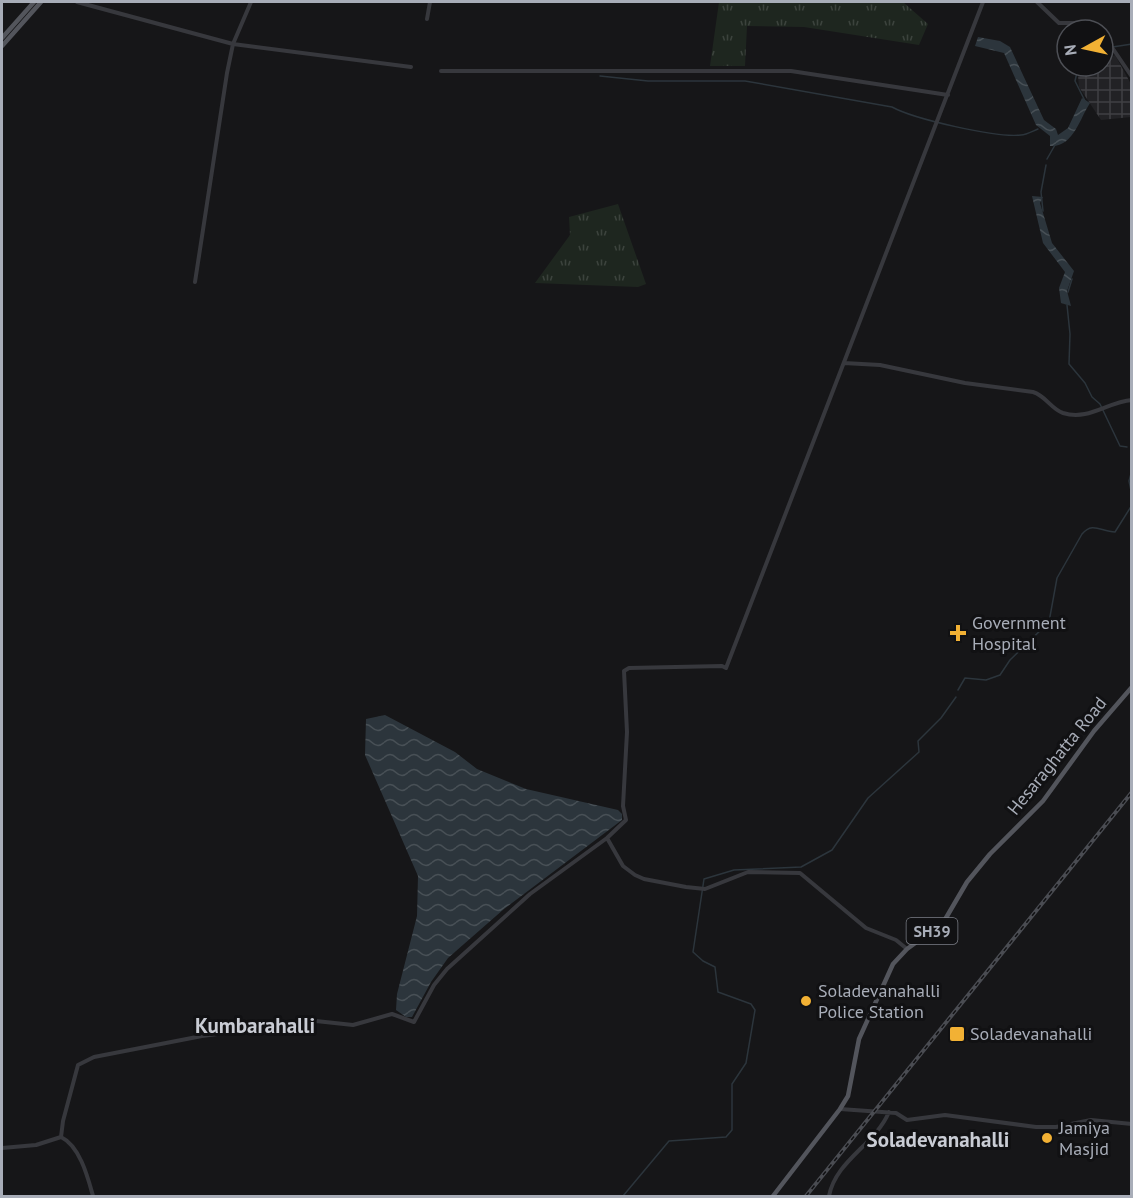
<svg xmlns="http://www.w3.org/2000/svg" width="1133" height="1198" font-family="'PT Sans',sans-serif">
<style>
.industrial{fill:url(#industrial-grid)}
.grass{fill:url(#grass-tufts)}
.water{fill:url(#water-waves)}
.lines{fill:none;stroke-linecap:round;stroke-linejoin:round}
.stream{stroke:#2c353c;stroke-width:1.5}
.minor{stroke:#37383d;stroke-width:4}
.major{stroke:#53555c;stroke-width:4.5}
.rail-casing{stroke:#4a4c52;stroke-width:4}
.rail{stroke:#111113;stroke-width:1.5;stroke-dasharray:4.5;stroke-linecap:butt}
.poi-dot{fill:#f2b134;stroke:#111113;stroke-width:2}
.labels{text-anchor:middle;stroke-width:6;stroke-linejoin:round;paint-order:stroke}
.shield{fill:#111113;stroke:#7b7e86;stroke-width:1.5}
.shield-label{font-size:16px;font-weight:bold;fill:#a8adb8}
.poi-label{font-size:18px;fill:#a8adb8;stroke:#111113;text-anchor:start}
.street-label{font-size:18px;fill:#a8adb8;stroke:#111113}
.quarter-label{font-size:21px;font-weight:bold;fill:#c9ccd4;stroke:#111113}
</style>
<defs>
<pattern id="industrial-grid" width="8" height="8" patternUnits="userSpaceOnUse" patternTransform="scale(1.5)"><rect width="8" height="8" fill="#222225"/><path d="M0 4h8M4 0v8" fill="none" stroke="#3f3f43"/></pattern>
<pattern id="grass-tufts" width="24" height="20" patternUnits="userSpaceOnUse" patternTransform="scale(1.5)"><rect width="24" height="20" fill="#1e261f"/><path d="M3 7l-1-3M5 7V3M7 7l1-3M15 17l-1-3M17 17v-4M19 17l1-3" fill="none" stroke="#3c433d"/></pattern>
<pattern id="water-waves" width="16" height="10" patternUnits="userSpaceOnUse" patternTransform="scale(1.5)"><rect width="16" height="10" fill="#2c353c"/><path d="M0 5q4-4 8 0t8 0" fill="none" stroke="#485056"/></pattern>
</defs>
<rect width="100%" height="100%" fill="#161618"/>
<!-- industrial -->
<path class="industrial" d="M1115 55 1131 84V117L1101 120 1079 87 1078 76 1080 72 1092 66H1103V61Z"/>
<!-- grass -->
<path class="grass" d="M719 2H903L928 24 919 45 804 27 747 26 745 66H710Z
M618 204 646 284 638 287 535 283 570 235 569 217Z"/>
<!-- water -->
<path class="water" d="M978 37 1000 41 1010 47 1044 120 1056 129 1058 135 1068 128 1082 98 1090 103C1080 118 1073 148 1050 146V136L1036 125 1004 53 975 46Z
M1032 196 1043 197 1040 203 1052 243 1074 271 1067 291 1071 306 1061 303 1059 288 1065 272 1043 243Z
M385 715 455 752 477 769 526 789 618 810 622 814V820L504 909 448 958 431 982 412 1017H406L396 1010 397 994 417 916 418 876 365 755 366 719Z"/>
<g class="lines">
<!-- stream -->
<path class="stream" d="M1103 53 1106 48 1132 44
M600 76 648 81H745L892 107C914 119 996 138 1021 135 1026 135 1033 131 1038 129
M1085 101 1075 81 1077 72 1090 66
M1047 159 1055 145
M1043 211 1041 192 1046 165
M1068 292 1072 279
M1067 305 1070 334 1069 364 1085 383 1092 397 1100 404 1120 446 1127 447
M1132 470 1129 481 1132 495
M958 690 965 678 986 680 1000 675 1010 660 1049 622 1057 578 1082 534C1093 521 1101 532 1115 532L1132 505
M623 1196 669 1141 726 1137 732 1130V1084L746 1063 755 1010 751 1004 718 992 715 967 703 961 693 952 704 879 734 870 801 867 832 850 868 798 919 752 918 741 941 718 956 697"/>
<!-- minor -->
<path class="minor" d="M77 2 233 44 411 67
M1037 2 1059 23H1090L1100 30
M427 19 430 2
M1103 34 1132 77
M441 71H791L948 95
M195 282 227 73 233 44 251 2
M844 363 880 365 965 383 1033 392C1046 396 1051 409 1063 413 1089 421 1107 402 1132 400
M607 838 623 866 635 875 644 879 686 887 705 889 748 872 800 873 866 928 896 940 907 949
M840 1109 896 1113 907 1120 945 1115 1036 1127H1056L1091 1120 1132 1124
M61 1137 63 1121 78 1065 94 1057 202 1036 316 1021 353 1025 392 1014 414 1022 434 985 447 969 530 894 607 838 626 820 623 806 627 732 624 671 629 668 722 666 726 668 983 2
M2 1148 36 1145 61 1137C80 1146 88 1178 93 1196
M829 1196C836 1160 875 1145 889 1112"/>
<!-- major -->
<path class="major" d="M2 38 34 2
M2 46 41 2
M773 1196 840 1109 848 1096 859 1039 893 964 907 949 943 923 967 882 990 854 1043 801 1094 731 1132 687"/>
<defs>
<path id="rail" d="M806 1196 1132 792"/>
</defs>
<!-- rail casing -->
<use href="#rail" class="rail-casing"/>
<!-- rail -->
<use href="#rail" class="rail"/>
</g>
<!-- markers -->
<g class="poi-dot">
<path d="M955 624h6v6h6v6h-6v6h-6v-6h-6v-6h6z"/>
<circle cx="806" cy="1001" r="6"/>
<rect x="949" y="1026" width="16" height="16" rx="3"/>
<circle cx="1047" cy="1138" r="6"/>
</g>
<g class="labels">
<!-- shield labels -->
<rect class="shield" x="906.5" y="918" width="51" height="26" rx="4.5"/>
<g class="shield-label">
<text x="932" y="937">SH39</text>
</g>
<!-- poi labels -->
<g class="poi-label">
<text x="972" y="629">Government<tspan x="972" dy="21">Hospital</tspan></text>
<text x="818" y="997">Soladevanahalli<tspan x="818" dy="21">Police Station</tspan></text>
<text x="970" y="1040">Soladevanahalli</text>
<text x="1059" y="1134">Jamiya<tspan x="1059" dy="21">Masjid</tspan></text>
</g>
<!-- street labels -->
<g class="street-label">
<text transform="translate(1057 756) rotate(-51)" y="6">Hesaraghatta Road</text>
</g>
<!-- quarter labels -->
<g class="quarter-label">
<text x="255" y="1033">Kumbarahalli</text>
<text x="938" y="1147">Soladevanahalli</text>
</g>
</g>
<!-- border -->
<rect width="1133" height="1198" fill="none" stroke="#a8adb8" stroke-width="6"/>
<!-- north arrow -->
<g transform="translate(1085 48) rotate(262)"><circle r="28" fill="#111113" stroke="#4d4f55" stroke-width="1.5"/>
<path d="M0-4.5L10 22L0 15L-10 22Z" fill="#f2b134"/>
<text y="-9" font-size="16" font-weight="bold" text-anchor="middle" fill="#a8adb8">N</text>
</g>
</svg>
